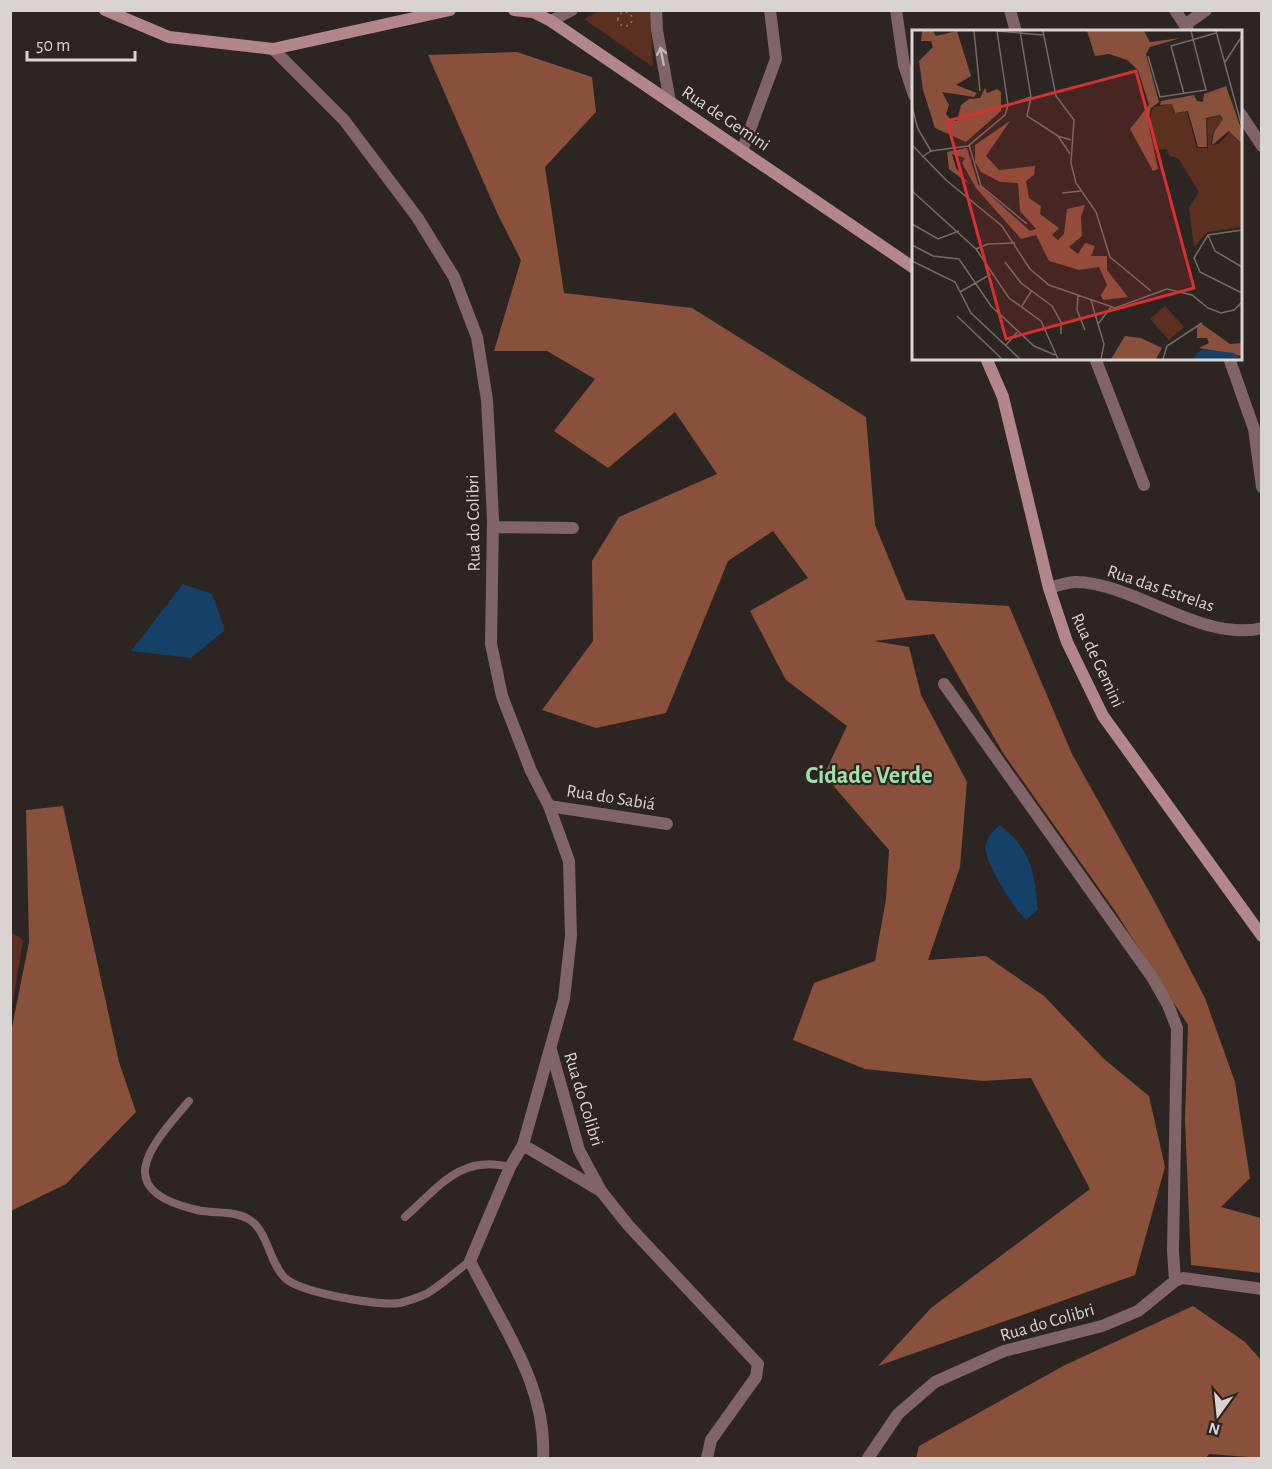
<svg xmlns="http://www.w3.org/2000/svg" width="1272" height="1469" font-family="'Alegreya Sans',sans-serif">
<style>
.green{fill:#5c3020}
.forest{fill:#89503b}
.water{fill:#154068}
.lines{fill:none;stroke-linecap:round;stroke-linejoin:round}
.path{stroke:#847d7a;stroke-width:2;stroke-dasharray:1.5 4.5;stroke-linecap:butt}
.lane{stroke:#806467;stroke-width:8}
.street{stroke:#806467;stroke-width:12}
.secondary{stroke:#b3868b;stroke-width:12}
.oneway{stroke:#c3b7b6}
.labels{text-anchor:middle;stroke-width:4.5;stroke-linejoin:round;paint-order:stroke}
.street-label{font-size:18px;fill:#d9d3d1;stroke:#2d2522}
.district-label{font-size:24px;font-weight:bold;fill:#9fe2ad;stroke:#2d2522}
.inset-road{fill:none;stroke:#726b68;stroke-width:1.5}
.view{fill:#d63130;fill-opacity:0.15;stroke:#d63130;stroke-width:3}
.inset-edge{fill:none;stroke:#d9d3d1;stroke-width:3}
</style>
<rect width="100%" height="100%" fill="#2d2522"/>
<!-- green -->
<path class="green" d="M600 11H650L653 67 584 19Z
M11 932 23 940 11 1013 10 932Z"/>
<!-- forest -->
<path class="forest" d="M517 52 592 77 596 112 545 167 564 293 692 308 866 417 875 525 906 600 1009 606 1072 754 1156 904 1205 998 1235 1082 1250 1178 1221 1207 1261 1218V1273L1191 1265 1185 1120 1188 1025 1115 911 1003 753 934 634 874 641 909 647 921 695 967 782 960 867 928 960 986 956 1044 996 1104 1059 1149 1096 1165 1167 1135 1275 878 1366 931 1308 1090 1189 1031 1078 983 1081 865 1069 793 1040 814 983 875 961 886 899 889 850 824 775 847 726 786 680 750 611 808 578 773 531 728 561 666 713 596 728 542 710 593 641 592 561 619 517 717 474 675 412 608 468 554 431 595 379 547 351H494L521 260 498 215 428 55Z
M63 806 119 1062 136 1112 66 1184 11 1211V1032L29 942 26 810Z
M1193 1306 1245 1342 1261 1360V1458L1209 1454 1206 1458H916L919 1446 1065 1365Z"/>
<!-- water -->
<path class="water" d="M183 584 212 594 225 630 191 658 131 651Z
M1000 825C1032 851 1034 871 1038 910L1026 920C1014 909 990 869 986 853 983 841 992 832 1000 825Z"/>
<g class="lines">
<!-- path -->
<path class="path" d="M618 19a7 7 0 1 1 14 0a7 7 0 1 1-14 0Z"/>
<!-- lane -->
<path class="lane" d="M189 1101C151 1146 109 1190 197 1210 215 1214 235 1210 250 1220 268 1232 269 1262 285 1278 301 1293 378 1306 400 1303 408 1301 419 1297 426 1294 441 1286 456 1271 470 1261
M405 1217C439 1187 461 1154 510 1167"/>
<!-- street -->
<path class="street" d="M656 10 657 30 670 102
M896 10 904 65 914 95
M1010 10 1016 32
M1175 10 1188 30
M551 21 572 10
M1185 25 1206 10
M273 49 344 120 417 217 454 277 477 337 487 400 490 456 493 520 491 644 502 696 531 771 549 806 569 861 571 936 564 999 523 1145 510 1167 470 1261C501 1325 547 1384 543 1458
M1240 113 1262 146
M742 151 776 59 770 10
M1095 358 1144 485
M1229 358 1254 429 1262 487
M493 527 573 528
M1049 588C1057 586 1067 582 1076 582 1135 583 1203 643 1262 628
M944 684 1152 977 1168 1005 1177 1028 1173 1251 1175 1281
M549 806 667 824
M551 1050 579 1150 601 1191
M523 1145 601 1191 628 1225 758 1364 756 1377 711 1440 707 1458
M868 1458 898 1414 935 1382 1004 1351 1102 1326 1138 1311 1175 1281 1183 1278 1262 1289"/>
<!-- secondary -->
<path class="secondary" d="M105 10 169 37 273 49 450 10
M514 10 533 12 551 21 914 268
M986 358 1003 397 1049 588 1067 642 1103 716 1262 936"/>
</g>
<!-- one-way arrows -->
<defs><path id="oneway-shaft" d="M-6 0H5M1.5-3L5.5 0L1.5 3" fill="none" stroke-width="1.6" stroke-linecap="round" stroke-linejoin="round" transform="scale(1.5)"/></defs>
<use class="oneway" href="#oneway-shaft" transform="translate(662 56) rotate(-101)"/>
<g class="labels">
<!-- street labels -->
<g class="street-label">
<text transform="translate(726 118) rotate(34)" y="6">Rua de Gemini</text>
<text transform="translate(473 523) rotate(-91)" y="6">Rua do Colibri</text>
<text transform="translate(1161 588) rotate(19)" y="6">Rua das Estrelas</text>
<text transform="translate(1098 660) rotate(65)" y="6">Rua de Gemini</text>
<text transform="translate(611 797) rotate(9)" y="6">Rua do Sabiá</text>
<text transform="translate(584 1099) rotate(73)" y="6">Rua do Colibri</text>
<text transform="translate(1047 1322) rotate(-16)" y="6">Rua do Colibri</text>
</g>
<!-- district labels -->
<g class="district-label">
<text x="869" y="783">Cidade Verde</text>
</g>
</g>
<!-- overview -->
<g transform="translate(912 30)">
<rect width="330" height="330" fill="#2d2522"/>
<path d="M260 74 262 83 275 82 285 118H296L295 89 307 86 311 89 301 102 299 115 307 114 318 102 330 115V197L295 202 282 217 277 177 287 162 266 128 257 126 255 119 241 120 238 88 241 77ZM253 276 272 297 257 310 238 289Z" fill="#5c3020"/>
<path d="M10 1H21L24 6 45 1 59 46 44 55 65 63 62 67 30 62 37 75 34 84 40 91H45L49 75 57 69 68 68 73 58 75 63 85 59 89 62V81L54 112 23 98 11 60 7 31 21 17 19 11H9ZM175 1H232L238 12 269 8 238 17 234 24 247 72 239 78 236 92 246 139 241 141 218 99 237 75 226 40 215 30 197 24 183 26ZM314 56 330 101V114L317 101 300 115 302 102 311 89 308 85 294 88 295 117H286L276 81 263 83 260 74 248 75 249 71 282 65 285 71 291 72 292 64ZM98 91 74 126 87 140 123 136 122 145 114 151 117 168 129 176 128 184 147 198 140 205 146 210 152 204 155 179 173 175 169 187 170 206 157 217 166 224 173 213 183 216 179 226H195V240L216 267 191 270 189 265 195 255 187 237 167 240 137 231 124 205 109 209 64 158 50 133 53 128 40 124 44 138 57 154 37 139 35 122 55 118 66 154 118 201 124 199 108 181 106 153 88 152 69 142 63 132V115ZM290 294 318 314 330 313V326L287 318 297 313 295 308H285V296ZM213 306 229 308 250 318 244 329H199Z" fill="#89503b"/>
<path d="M290 319 322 323 329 329H280Z" fill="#154068"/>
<path class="inset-road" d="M62 1 68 61M85 1 131 5M108 1 119 67 115 86 146 106 159 110M131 1 144 66 162 90 159 133 164 153 184 182 198 227 239 261M304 1 330 97M236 26 248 67 294 60 279 1M313 32 330 6M272 64 259 16 304 3M96 75 119 67M0 77 6 99 19 121M146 106 158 124M0 115 34 150 90 196 118 239 137 255 203 278 255 259 280 265 296 278 309 283 322 280 330 272M57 115 69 156 115 194M10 127 19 121 56 116 93 85 96 75 85 1M0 161 64 219 97 268 129 291 146 329M150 163 169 161M0 194 26 209 47 201M330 200 296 205 282 228 288 242 330 263M296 205 303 221 330 237M0 215 21 226 47 229 79 276 122 316 143 325M64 219 76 214 103 213M0 231 43 252 59 283 108 329M93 232 109 253 140 276 149 292V304M48 262 79 244M166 265 165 280 173 300M179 270 186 294 199 277M110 276 120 260M45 286 90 329M186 294 192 314 189 329M94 315 106 301M251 329 255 316 290 293"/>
<path class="view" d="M224 41 282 258 94 309 35 91Z"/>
<rect width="330" height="330" class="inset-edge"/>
</g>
<!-- border -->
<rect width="1272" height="1469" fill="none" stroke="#d9d3d1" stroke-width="24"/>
<!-- north arrow -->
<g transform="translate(1218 1415) rotate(195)" stroke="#2d2522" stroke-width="4.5" paint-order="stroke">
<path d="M0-4.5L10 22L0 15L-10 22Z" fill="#d9d3d1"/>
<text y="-9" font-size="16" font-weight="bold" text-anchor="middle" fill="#d9d3d1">N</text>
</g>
<!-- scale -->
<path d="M27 51v9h108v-9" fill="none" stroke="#d9d3d1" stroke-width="3"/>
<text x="36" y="51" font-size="18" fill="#d9d3d1" stroke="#2d2522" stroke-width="4.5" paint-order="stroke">50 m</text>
</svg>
